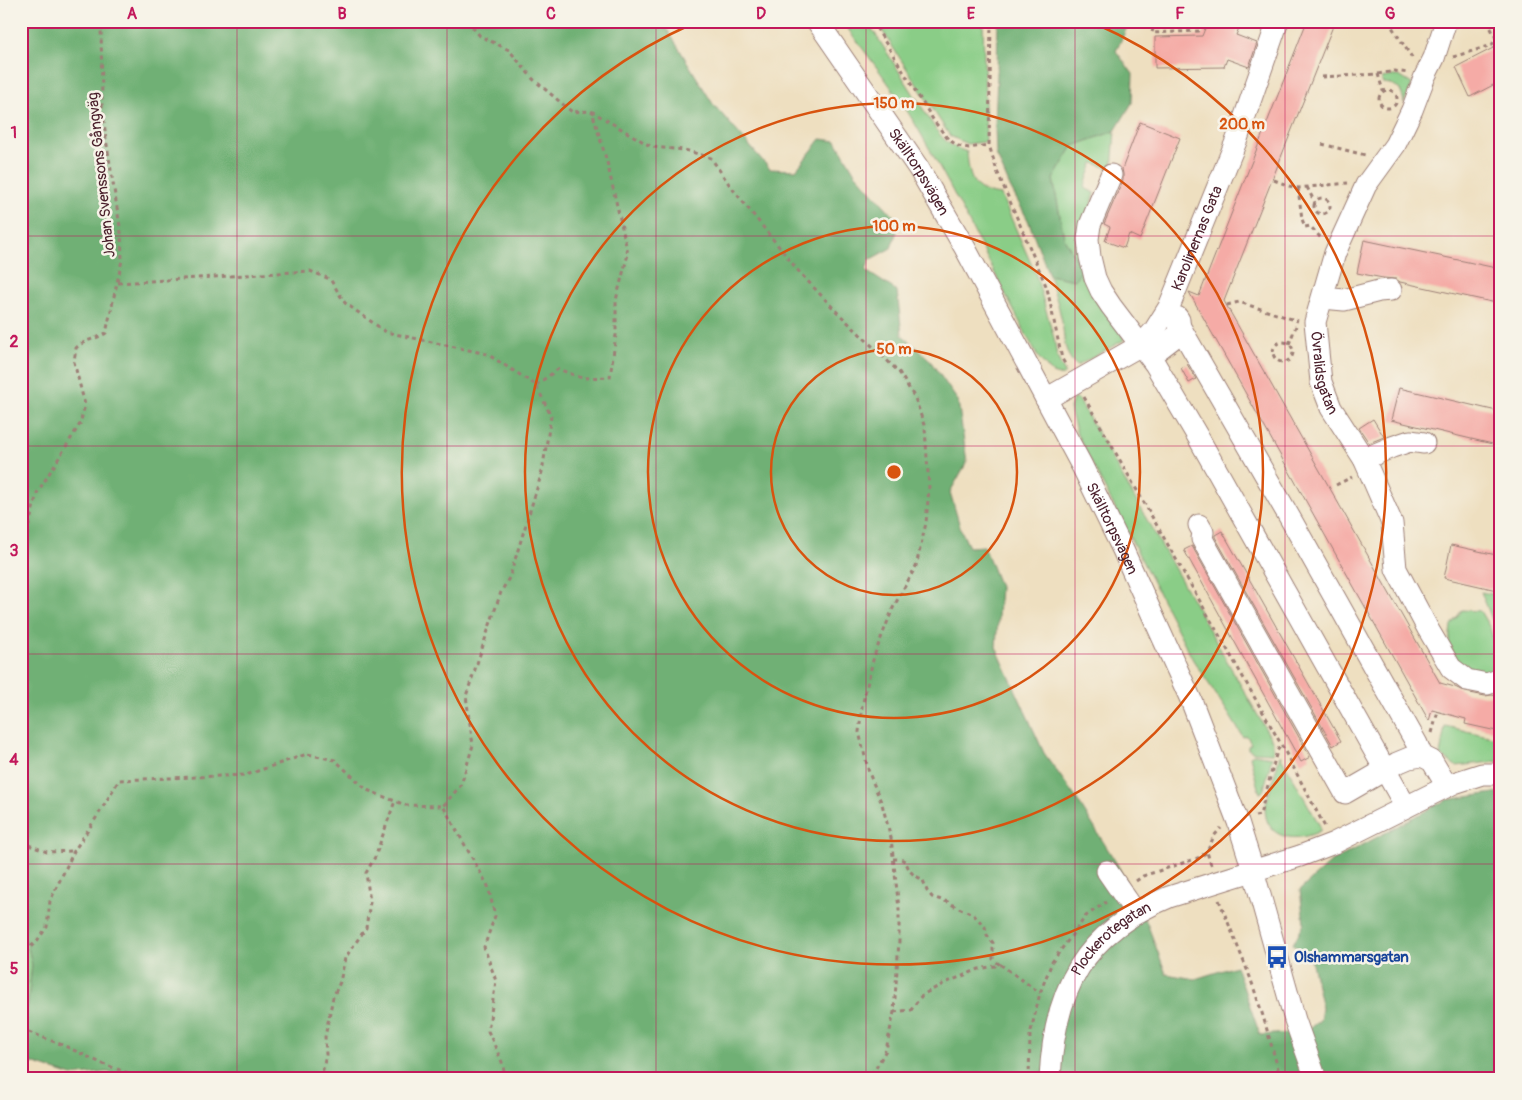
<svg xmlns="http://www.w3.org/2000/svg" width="1522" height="1100" font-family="Pangolin,sans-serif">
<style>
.green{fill:#8acd87;stroke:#6a7659}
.forest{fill:#6fb074;stroke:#5c6850}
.building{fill:#f5aba6}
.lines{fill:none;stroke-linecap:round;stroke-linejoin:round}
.minor-casing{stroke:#9c7f76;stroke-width:23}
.path{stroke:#9c7f76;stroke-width:3;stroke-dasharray:4 4;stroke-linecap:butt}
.minor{stroke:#fff;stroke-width:21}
.grid{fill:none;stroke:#c2185b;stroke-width:1;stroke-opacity:0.55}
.ring{fill:none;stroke:#d8530f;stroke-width:2.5}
.labels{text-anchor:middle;stroke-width:5;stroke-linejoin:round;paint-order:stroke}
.street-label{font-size:15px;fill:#4a1f2b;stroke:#f7f3e8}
.transit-label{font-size:15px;font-weight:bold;fill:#164399;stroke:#f7f3e8;text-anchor:start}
.centre{fill:#d8530f;stroke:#f7f3e8;stroke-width:2.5}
.ring-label{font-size:15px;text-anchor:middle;font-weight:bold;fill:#d8530f;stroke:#f7f3e8;stroke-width:5;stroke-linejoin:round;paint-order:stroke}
.neatline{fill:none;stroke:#c2185b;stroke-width:2}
.grid-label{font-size:16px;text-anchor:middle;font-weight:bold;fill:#c2185b}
</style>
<rect width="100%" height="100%" fill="#f7f3e8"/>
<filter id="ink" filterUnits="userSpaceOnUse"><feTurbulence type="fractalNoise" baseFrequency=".02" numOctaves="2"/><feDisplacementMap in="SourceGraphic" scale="10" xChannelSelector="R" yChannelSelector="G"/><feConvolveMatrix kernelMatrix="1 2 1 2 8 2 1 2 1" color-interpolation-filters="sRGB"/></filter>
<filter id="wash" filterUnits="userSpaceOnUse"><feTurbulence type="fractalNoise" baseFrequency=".0096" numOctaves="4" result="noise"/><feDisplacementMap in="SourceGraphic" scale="20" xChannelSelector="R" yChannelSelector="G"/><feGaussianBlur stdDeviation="1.12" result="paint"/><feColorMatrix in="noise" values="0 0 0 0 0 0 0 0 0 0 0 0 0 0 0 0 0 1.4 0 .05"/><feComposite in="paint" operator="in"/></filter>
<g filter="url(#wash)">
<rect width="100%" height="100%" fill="#eedfc0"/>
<!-- green -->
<path class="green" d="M842 21H867L937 131C946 143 953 147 967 152 969 178 972 192 1001 195L1036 275 1054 338 1057 357 1065 373 1062 376 1052 373 1038 357C997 280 961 202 917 127 895 90 868 56 842 21Z
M876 21H983L986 142 967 144 950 136Z
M1392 76H1399L1412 84 1404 103C1402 88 1397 84 1382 83V78Z
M1115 131 1112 169 1093 163 1084 188 1095 193 1083 231 1124 340 1079 365H1076C1062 353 1065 333 1061 317 1058 302 1053 289 1049 275L1074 280 1082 270 1064 238 1053 179 1073 146Z
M1076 398 1079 400 1273 742V753L1254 752 1248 749V746L1251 744 1247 736 1243 737 1225 708 1193 660 1077 434 1071 413 1070 408 1073 399Z
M1481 592 1501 596V641Z
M1462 610 1480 611 1490 628 1501 668V674L1485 681 1461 669 1449 644 1451 625Z
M1445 726 1501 739V761L1456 766 1440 755Z
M1254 754 1272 757 1264 789 1262 792 1260 793 1258 788 1250 756Z
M1280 755 1320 826V831C1297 843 1265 840 1265 808Z
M21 938 27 942 32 965 25 1030 21 1040Z"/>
<!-- forest -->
<path class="forest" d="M21 21H662L713 104 770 169 796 170 821 139 836 141 855 173 900 223 891 248 869 260 866 271 897 291 902 335 929 359 958 401 967 462 950 492 961 530 969 547 984 546 1000 587 996 647 1044 753 1076 798 1117 864 1147 923 1166 974 1195 979 1236 966 1260 1035 1305 1032 1320 1020 1322 1008 1311 959 1293 944 1304 923 1300 890 1331 862 1446 800 1501 792V1079H132L107 1072 72 1076 29 1062 21 1050V1040L25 1030 32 965 27 942 21 938Z
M998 21H1130L1116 51 1133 74 1132 103 1115 131 1073 146 1053 179 1064 238 1082 270 1075 280 1049 275 1028 220 1010 187 996 154 995 126 997 74Z"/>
<g id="blocks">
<!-- building -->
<path class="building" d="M1208 21H1242L1236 35 1257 43 1249 67 1227 59 1224 67 1155 68V37L1202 36Z
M1307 21H1335L1224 301 1440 683 1455 687 1465 692 1485 696 1492 695 1501 697V732L1465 724 1466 719 1432 710 1429 721 1189 292 1199 296Z
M1501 44V81L1470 97 1456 67Z
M1140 122 1180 138 1140 239 1129 234 1124 248 1105 241 1110 227 1104 224 1123 180V174L1122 169Z
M1364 240 1501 269V304L1400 282 1396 279 1383 278 1357 273Z
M1187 364 1196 379 1189 383 1181 368Z
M1399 388 1501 412V446L1391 420Z
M1373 419 1384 437 1369 443 1359 428Z
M1222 531 1341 741 1333 746 1215 537V535Z
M1451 545 1501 556V591L1444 578Z
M1192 546 1310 757 1301 762 1184 550Z"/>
</g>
</g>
<g filter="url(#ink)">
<use href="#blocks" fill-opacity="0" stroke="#9c7f76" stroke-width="1"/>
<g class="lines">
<defs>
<g id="minor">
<path id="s1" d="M817 21 919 169 965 248 1082 466 1123 550 1191 700 1238 822 1253 870 1295 1020 1316 1079"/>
<path id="s2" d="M1446 21 1434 58 1425 76 1412 110 1395 145 1366 185 1335 253 1315 322 1321 382 1331 408 1364 459 1392 523 1396 569 1428 629 1451 668 1467 680 1487 684 1501 679"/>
<path d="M1111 175 1090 225 1088 239 1090 257 1095 278 1101 291 1111 306 1155 364 1198 437 1406 807"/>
<path d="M1323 298 1344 300 1379 291 1391 290"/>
<path d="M1180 327 1290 518 1417 744 1422 756"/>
<path d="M1150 356 1180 333 1179 320 1177 317"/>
<path id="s3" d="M1046 399 1141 345 1154 331 1169 307 1237 139 1278 21"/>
<path d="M1364 459 1392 447 1410 441 1424 443"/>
<path d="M1199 525 1203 532 1202 539 1345 793 1397 763 1409 758 1422 756 1432 761 1447 786"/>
<path d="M1107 871 1136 913"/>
<path id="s4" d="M1050 1079C1054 989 1084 932 1169 897L1300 856 1334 843 1454 783 1482 774H1501"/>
</g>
</defs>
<!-- minor casing -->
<use href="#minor" class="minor-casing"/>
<!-- path -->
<path class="path" d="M467 21 480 36 509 50 533 79 572 112 591 111 652 147 685 150 711 158 731 187 800 273 836 311 899 372 915 398 925 428 929 488 926 523 916 566 893 608 874 656 862 706 859 732 869 773 882 804 891 838 899 909V941L894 1012 886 1050 870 1079
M872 21 934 121 948 139 958 146 969 148 989 145
M991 21 989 145 997 171 1047 288 1062 359 1067 367
M1156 21 1154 24 1152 33 1199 31 1203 21
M1388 21 1413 59
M1487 21 1496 38 1501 43
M1453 57 1492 45 1496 38
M1378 74 1383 91
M1322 77 1378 74 1395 71 1408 73
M1379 99a9 9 0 1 1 18 0a9 9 0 1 1-18 0Z
M1322 144 1365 155
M1274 180 1289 186 1298 188 1348 183
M1307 187 1315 203
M1298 188 1302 219 1305 227 1310 226 1321 238
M1314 206a8 8 0 1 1 16 0a8 8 0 1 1-16 0Z
M118 283 310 271 330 279 345 303 386 332 487 354 536 385 551 416 542 472 510 576 501 592 466 696 473 745 461 785 443 806
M1227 305 1239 302 1298 321
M1273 352a10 10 0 1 1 20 0a10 10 0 1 1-20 0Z
M1289 344 1296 326
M536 385 558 369 582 378 610 377 616 335V300L628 254 607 162 592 111
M1084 397 1281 744 1325 827
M1336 485 1352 477
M21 557 37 493 80 424 85 405 74 362 76 348C85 339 95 340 106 333L122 260 121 233 106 139 102 105 101 21
M1432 733 1438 711
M1255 816 1260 815 1277 751 1281 745
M21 842 47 852 74 851
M893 859C909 858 904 864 912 873 914 876 920 878 923 880L927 891 932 897 948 902 956 907 973 914 985 927 987 935 993 943V959L1000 965
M1211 865 1207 852 1214 836 1221 828
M1136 881 1143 876 1198 858 1207 852
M1219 900 1250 977 1263 1016 1281 1079
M21 933C27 962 25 992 21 1021
M25 952 37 941 47 927 50 901 74 851 98 815 119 780 246 775 307 754 335 760 367 790 395 801 405 805 443 806 488 886 495 916 484 947 496 981 488 1031 502 1062 506 1079
M894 1012 911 1010 922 995 943 984 979 969 1001 965 1040 993
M21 1029 65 1046 103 1064 145 1079
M321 1079 326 1055 325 1037 333 997 340 982 345 958 366 928 370 902 366 873 375 857 395 801
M1029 1079 1030 1035 1040 993 1052 962 1086 916 1106 902"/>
<!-- minor -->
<use href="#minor" class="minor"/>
</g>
</g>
<!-- grid -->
<path class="grid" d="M237 21V1079M447 21V1079M656 21V1079M866 21V1079M1075 21V1079M1285 21V1079M21 236H1501M21 446H1501M21 654H1501M21 864H1501"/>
<!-- distance rings -->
<g class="ring">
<circle cx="894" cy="472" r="123"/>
<circle cx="894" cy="472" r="246"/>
<circle cx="894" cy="472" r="369"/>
<path d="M1094 23A492 492 0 1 1 694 23"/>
</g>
<!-- icons -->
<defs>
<symbol id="bus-bare" viewBox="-9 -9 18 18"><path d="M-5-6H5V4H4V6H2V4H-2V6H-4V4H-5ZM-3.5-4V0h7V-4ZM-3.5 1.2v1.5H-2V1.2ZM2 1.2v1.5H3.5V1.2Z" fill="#1a4fb4" stroke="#f7f3e8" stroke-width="2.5" paint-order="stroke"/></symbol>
</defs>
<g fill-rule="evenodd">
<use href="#bus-bare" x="1261" y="941" width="32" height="32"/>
</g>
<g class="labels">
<!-- street labels -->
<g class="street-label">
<text dy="5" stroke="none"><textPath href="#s1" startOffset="182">Skälltorpsvägen</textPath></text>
<text transform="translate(101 175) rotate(-96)" y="5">Johan Svenssons Gångväg</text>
<text dy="5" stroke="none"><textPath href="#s3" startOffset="231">Karolinernas Gata</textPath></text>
<text dy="5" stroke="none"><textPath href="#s2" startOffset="382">Övralidsgatan</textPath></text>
<text dy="5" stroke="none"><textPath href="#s1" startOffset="588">Skälltorpsvägen</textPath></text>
<text dy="5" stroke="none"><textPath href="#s4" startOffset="160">Plockerotegatan</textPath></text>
</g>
<!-- transit labels -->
<g class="transit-label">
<text x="1294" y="962">Olshammarsgatan</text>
</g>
</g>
<circle cx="894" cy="472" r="8" class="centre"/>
<g class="ring-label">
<text x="894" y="108">150 m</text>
<text x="1242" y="129">200 m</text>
<text x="894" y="231">100 m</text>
<text x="894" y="354">50 m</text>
</g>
<!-- margin -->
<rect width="1522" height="1100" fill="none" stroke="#f7f3e8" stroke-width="55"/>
<rect x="28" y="28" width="1466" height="1044" class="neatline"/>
<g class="grid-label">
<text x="132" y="19">A</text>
<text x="342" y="19">B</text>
<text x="551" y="19">C</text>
<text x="761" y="19">D</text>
<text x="971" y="19">E</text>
<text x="1180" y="19">F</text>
<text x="1390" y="19">G</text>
<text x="14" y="138">1</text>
<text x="14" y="347">2</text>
<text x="14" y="556">3</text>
<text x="14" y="765">4</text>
<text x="14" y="974">5</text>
</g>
</svg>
